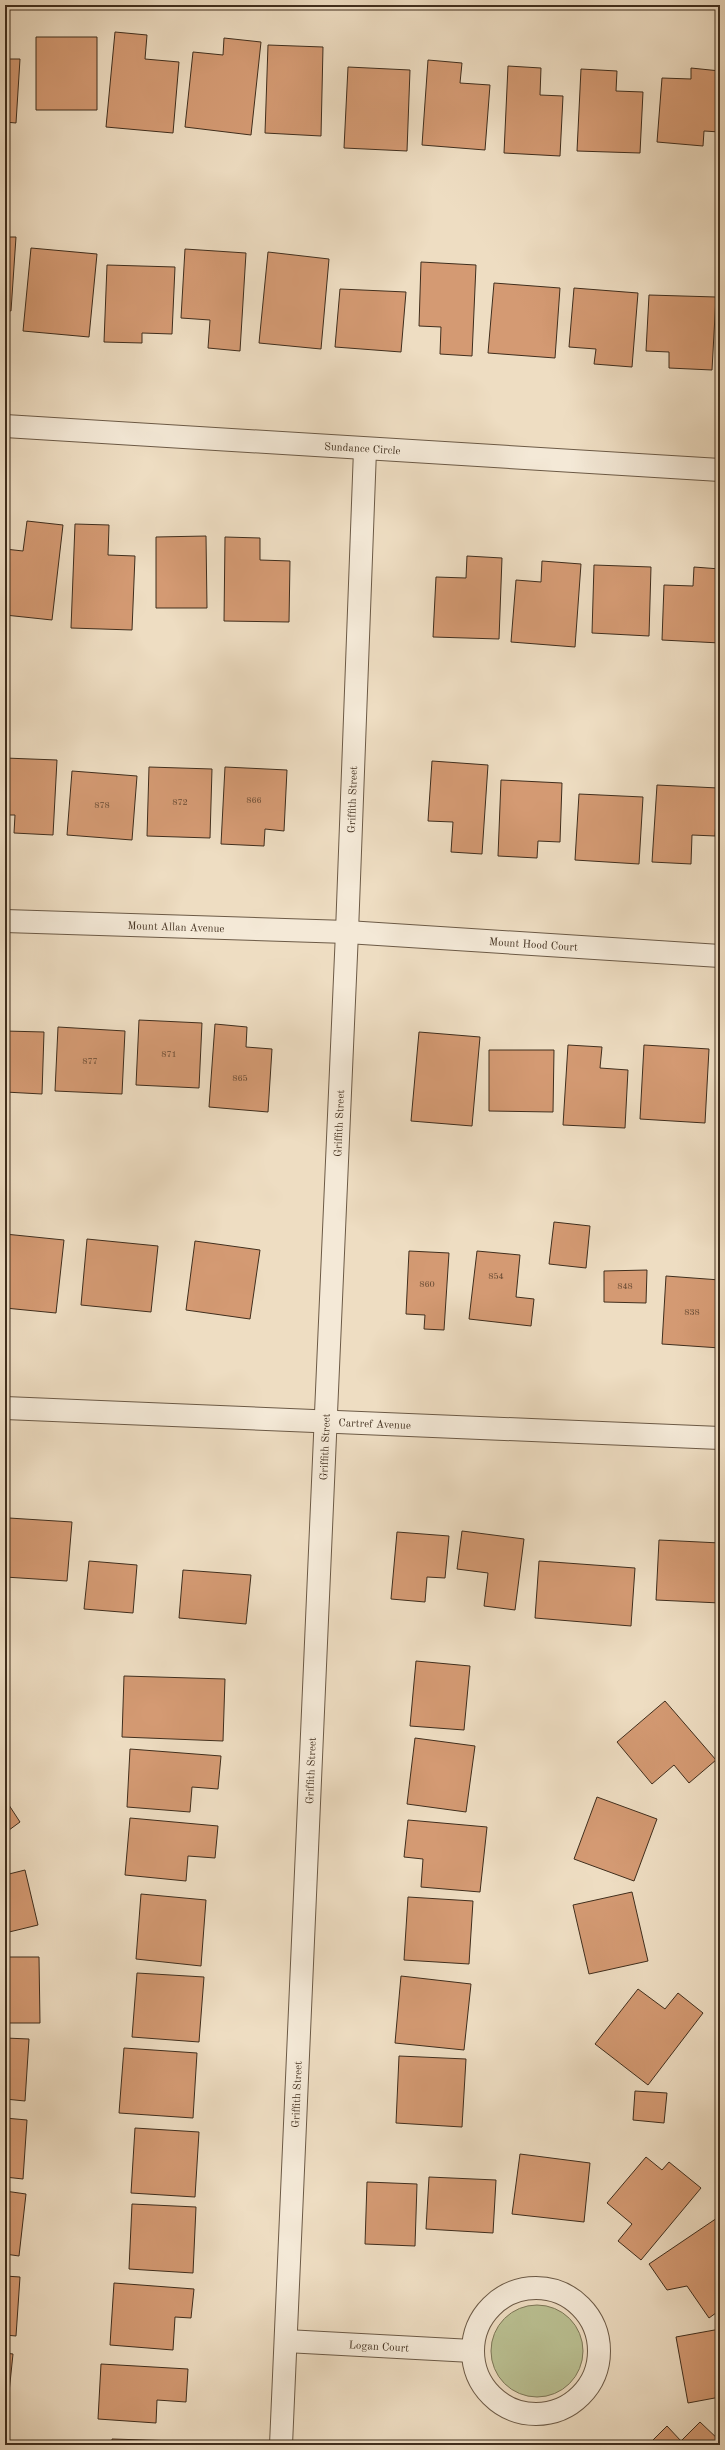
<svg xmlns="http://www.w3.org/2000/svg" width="725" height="2450" font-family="'Old Standard TT',serif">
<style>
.green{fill:#bac092;stroke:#7d7758}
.building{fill:#d49a73;stroke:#402e1d}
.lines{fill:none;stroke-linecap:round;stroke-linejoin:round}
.minor-casing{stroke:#6c5a46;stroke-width:24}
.minor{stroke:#f4e9d7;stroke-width:22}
.labels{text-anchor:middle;stroke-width:4;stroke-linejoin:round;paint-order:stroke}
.number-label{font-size:9px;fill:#654932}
.street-label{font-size:11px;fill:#402e1d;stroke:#f4e9d7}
</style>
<rect width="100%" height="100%" fill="#eeddc2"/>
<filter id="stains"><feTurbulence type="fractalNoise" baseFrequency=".005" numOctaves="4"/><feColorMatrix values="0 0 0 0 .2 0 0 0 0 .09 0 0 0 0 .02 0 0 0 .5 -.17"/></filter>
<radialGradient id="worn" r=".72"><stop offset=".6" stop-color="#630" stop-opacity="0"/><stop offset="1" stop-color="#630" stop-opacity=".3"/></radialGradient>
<!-- green -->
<path class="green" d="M491 2351a46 46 0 1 1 92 0a46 46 0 1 1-92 0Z"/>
<!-- building -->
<path class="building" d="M115 32 147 35 145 59 179 62 173 133 106 127Z
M36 37H97V110H36Z
M224 38 261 42 251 135 185 127 193 52 223 55Z
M268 45 323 47 321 136 265 133Z
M5 59H20L16 123 5 122Z
M428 60 462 63 460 83 490 85 485 150 422 145Z
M508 66 541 68 540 95 563 96 560 156 504 153Z
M348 67 410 70 407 151 344 148Z
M691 68 720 71V132L704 131 703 146 657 142 662 78 691 79Z
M581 69 617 71 616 91 643 92 640 153 577 151Z
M5 237H16L11 311 5 310Z
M31 248 97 254 89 337 23 331Z
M185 249 246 253 240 351 208 348 210 320 181 318Z
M268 252 329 259 321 349 259 343Z
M421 262 476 265 472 356 440 354 441 327 419 326Z
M107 265 175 267 172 334 142 333V343L104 342Z
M494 283 560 288 555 358 488 353Z
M574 288 638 293 632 367 594 364 596 349 569 347Z
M340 289 406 292 401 352 335 347Z
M649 295 716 297 712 370 669 368V352L646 351Z
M27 521 63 525 52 620 5 615V549L23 551Z
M75 524 109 525 108 555 135 556 132 630 71 628Z
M206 536 207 608H156V537Z
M225 537 260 538V560L290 561 289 622 224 621Z
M467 556 502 558 499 639 433 637 436 577 466 578Z
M542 561 581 564 575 647 511 642 516 580 541 582Z
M594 565 651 567 649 636 592 633Z
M694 567 720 569V643L662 640 664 585 693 586Z
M5 758 57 760 53 835 14 833 15 815H5Z
M432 761 488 765 482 854 451 852 453 822 428 821Z
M149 767 212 769 210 838 147 836Z
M225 767 287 770 284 831 265 829 264 846 221 844Z
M72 771 137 776 132 840 67 835Z
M501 780 562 783 560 842 538 841 537 858 498 856Z
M657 785 718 788 715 836 692 835 691 864 652 862Z
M579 794 643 797 639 864 575 860Z
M139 1020 202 1023 199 1088 136 1085Z
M215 1024 247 1027 246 1047 272 1049 268 1112 209 1107Z
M58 1027 125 1031 122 1094 55 1091Z
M5 1031 44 1032 42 1094 5 1092Z
M419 1032 480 1037 472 1126 411 1121Z
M568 1045 602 1047 600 1068 628 1070 625 1128 563 1125Z
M644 1045 709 1049 705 1123 640 1119Z
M489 1050H554L553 1112 489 1111Z
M720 1064V1136H717Z
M554 1222 590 1226 586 1268 549 1264Z
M5 1234 64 1240 56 1313 5 1308Z
M87 1239 158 1246 151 1312 81 1305Z
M195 1241 260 1250 250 1319 186 1310Z
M409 1251 449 1253 444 1330 424 1329 425 1315 406 1314Z
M477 1251 520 1255 516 1297 534 1299 531 1326 469 1319Z
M647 1270 646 1303 604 1302V1271Z
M666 1276 720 1280V1348L662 1344Z
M9 1518 72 1522 67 1581 5 1577Z
M462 1531 524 1539 515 1610 484 1606 488 1573 457 1569Z
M397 1532 449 1536 445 1578 427 1577 425 1602 391 1599Z
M659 1540 720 1543V1603L656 1600Z
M89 1561 137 1565 133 1613 84 1609Z
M539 1561 635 1568 631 1626 535 1618Z
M183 1570 251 1575 246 1624 179 1618Z
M416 1661 470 1666 464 1730 410 1726Z
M124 1676 225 1679 223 1741 122 1737Z
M665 1701 716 1760 689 1783 674 1765 652 1784 617 1742Z
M415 1738 475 1746 466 1812 407 1804Z
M130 1749 221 1756 218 1789 192 1787 190 1812 127 1807Z
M597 1797 657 1819 634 1881 574 1859Z
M5 1799 20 1822 5 1833Z
M130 1818 218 1826 215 1858 188 1856 186 1881 125 1875Z
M408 1820 487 1827 480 1892 421 1887 423 1859 404 1857Z
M25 1870 38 1925 5 1933V1875Z
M632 1892 648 1961 589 1974 573 1905Z
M141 1894 206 1900 201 1966 136 1959Z
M408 1897 473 1901 469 1964 404 1960Z
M5 1957H39L40 2023H5Z
M137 1973 204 1977 199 2042 132 2037Z
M401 1976 471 1984 464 2050 395 2043Z
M638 1989 665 2009 678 1993 703 2013 648 2085 595 2044Z
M5 2038 29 2039 25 2101 5 2099Z
M124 2048 197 2053 193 2118 119 2113Z
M399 2056 466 2059 462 2127 396 2123Z
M635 2091 667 2093 664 2123 633 2120Z
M5 2118 27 2120 23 2179 5 2177Z
M135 2128 199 2132 195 2197 131 2193Z
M520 2154 590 2163 584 2222 512 2214Z
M646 2157 662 2170 669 2162 701 2188 641 2260 618 2241 632 2224 607 2203Z
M429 2177 496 2180 493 2233 426 2229Z
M367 2182 417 2184 415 2246 365 2244Z
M5 2191 26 2194 19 2256 5 2254Z
M132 2204 196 2207 193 2273 129 2269Z
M720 2216V2310L709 2318 687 2286 667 2290 649 2264Z
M5 2276 20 2277 16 2336 5 2335Z
M114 2283 194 2289 191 2318 175 2317 173 2350 110 2345Z
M720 2329V2397L688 2403 676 2337Z
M5 2353 13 2354 7 2412H5Z
M101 2364 188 2369 186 2402 157 2400 156 2423 98 2419Z
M700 2422 720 2441V2445H648L667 2426 681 2441Z
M112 2439 178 2441V2445H112Z"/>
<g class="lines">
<defs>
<g id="minor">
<path id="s1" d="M5 426 720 470"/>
<path id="s2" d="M5 921 347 932 720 956"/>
<path id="s3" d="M5 1408 720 1438"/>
<circle cx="536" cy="2351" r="63"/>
<path id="s4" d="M286 2341 472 2351"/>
<path id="s5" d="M281 2445 347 932 365 450"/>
</g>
</defs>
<!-- minor casing -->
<use href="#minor" class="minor-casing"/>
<!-- minor -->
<use href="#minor" class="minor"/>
</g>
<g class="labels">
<!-- number labels -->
<g class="number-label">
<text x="254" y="803">866</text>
<text x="180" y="805">872</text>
<text x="102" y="808">878</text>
<text x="169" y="1057">871</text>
<text x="90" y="1064">877</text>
<text x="240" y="1081">865</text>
<text x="496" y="1279">854</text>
<text x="427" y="1287">860</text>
<text x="625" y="1289">848</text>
<text x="692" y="1315">838</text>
</g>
<!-- street labels -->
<g class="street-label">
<text dy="4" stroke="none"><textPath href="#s1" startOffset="358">Sundance Circle</textPath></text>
<text dy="4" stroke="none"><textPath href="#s5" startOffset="1647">Griffith Street</textPath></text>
<text dy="4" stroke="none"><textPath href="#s2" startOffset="171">Mount Allan Avenue</textPath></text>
<text dy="4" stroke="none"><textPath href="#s2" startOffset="529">Mount Hood Court</textPath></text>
<text dy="4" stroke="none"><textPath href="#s5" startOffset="1323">Griffith Street</textPath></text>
<text dy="4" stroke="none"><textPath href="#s3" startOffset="370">Cartref Avenue</textPath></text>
<text dy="4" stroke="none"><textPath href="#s5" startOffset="999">Griffith Street</textPath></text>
<text dy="4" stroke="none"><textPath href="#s5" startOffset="675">Griffith Street</textPath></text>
<text dy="4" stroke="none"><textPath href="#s5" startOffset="351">Griffith Street</textPath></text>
<text dy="4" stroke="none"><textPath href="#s4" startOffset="93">Logan Court</textPath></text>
</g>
</g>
<!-- margin -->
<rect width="725" height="2450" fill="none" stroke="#eeddc2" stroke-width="20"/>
<rect x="6" y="6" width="713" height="2438" fill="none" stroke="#402e1d" stroke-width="2"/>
<rect x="10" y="10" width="705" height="2430" fill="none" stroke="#402e1d"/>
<rect width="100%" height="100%" filter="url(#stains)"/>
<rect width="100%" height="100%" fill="url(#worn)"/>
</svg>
